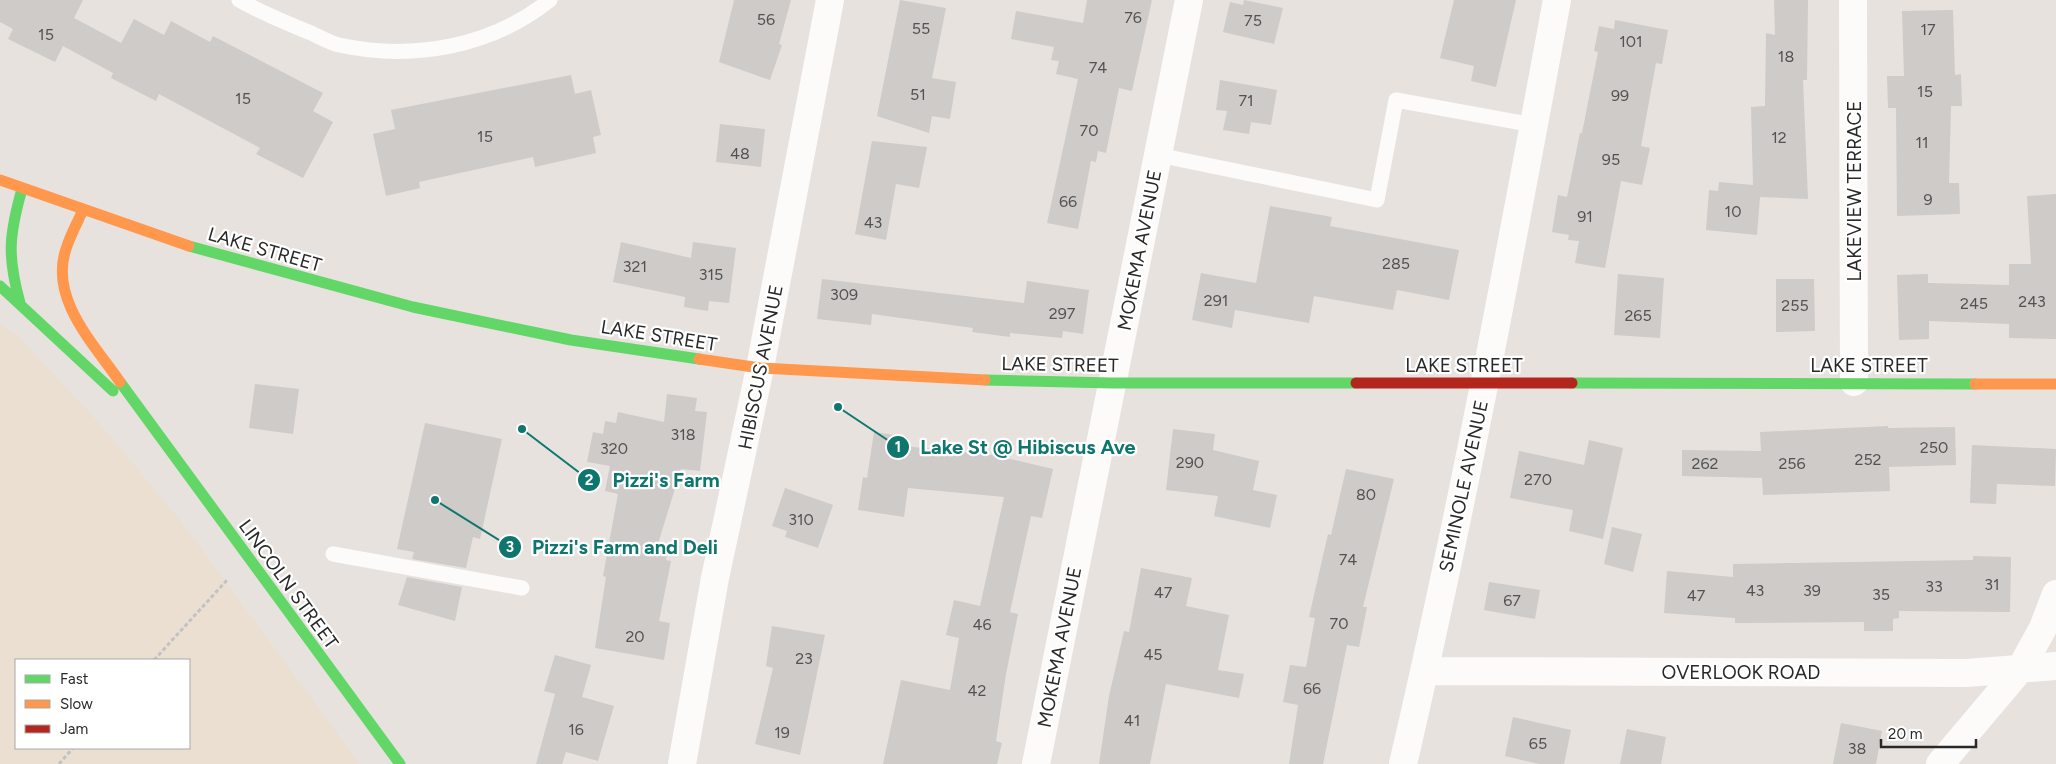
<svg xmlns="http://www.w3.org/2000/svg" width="2056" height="764" font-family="Figtree,sans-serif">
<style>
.education{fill:#ebdfd2;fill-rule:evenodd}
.building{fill:#cecbc8}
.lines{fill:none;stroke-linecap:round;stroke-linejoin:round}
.path{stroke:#c3c2c2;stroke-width:3;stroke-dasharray:4 2.5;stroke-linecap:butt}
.lane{stroke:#fcfbfa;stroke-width:15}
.street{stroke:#fcfbfa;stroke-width:28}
.fast{stroke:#63d668;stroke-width:11}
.slow{stroke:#ff974d;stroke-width:11}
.jam{stroke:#b3261e;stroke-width:11}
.labels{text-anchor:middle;stroke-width:4.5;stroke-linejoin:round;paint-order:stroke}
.number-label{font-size:16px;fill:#535252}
.street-label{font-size:19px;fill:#292929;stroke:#fff}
.leader{fill:none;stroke:#0f766e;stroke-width:2}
.callout-dot{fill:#0f766e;stroke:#fff;stroke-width:2}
.mark-label{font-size:15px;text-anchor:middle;font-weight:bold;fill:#fff}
.callout-label{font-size:20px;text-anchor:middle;font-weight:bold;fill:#0f766e;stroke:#fff;stroke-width:4.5;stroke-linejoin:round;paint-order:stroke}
</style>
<rect width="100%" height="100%" fill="#e8e2de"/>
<!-- education -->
<path class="education" d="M0 324 19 337 99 423 180 520 360 764H0ZM16 660H189V748H16Z"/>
<!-- building -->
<path class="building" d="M0 0H83L74 18 121 43 134 19 164 35 171 21 210 42 213 36 323 93 313 111 333 122 303 178 256 154 260 148 159 94 156 101 111 78 113 73 63 46 55 62 8 39 13 29 0 22Z
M734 0H791L779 44 782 45 770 80 719 62Z
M900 0 946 8 932 78 956 82 950 119 932 116 929 133 877 116Z
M1087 0H1152L1132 91 1119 88 1106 153 1098 151 1096 162 1091 161 1078 229 1047 223 1078 79 1056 74 1059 61 1051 60 1054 47 1011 39 1016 11 1083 23Z
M1244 0 1283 8 1274 44 1223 32 1230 2 1243 5Z
M1454 0H1516L1496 87 1471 81 1474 66 1440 58Z
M1774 0H1808L1807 80H1803L1808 199 1760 197 1757 235 1706 230 1709 190 1718 191 1719 182 1753 185 1751 107 1765 106 1766 33 1775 35Z
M1953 10 1955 75 1961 74 1962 106H1951L1949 183H1959L1960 214 1897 216 1896 108H1888L1887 76H1904L1902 11Z
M1615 20 1668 30 1662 64 1656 63 1641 146 1650 148 1642 185 1621 181 1605 268 1575 263 1579 241 1568 240 1569 235 1552 232 1558 195 1567 197 1580 133H1582L1598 52 1594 51 1599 26 1614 29Z
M571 75 575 94 591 90 601 135 593 137 596 153 535 167 533 157 419 182 420 188 386 196 373 134 395 129 391 110Z
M1220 80 1277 90 1271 125 1251 122 1249 134 1223 130 1227 111 1216 110Z
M720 124 765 129 761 167 716 162Z
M872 141 927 147 919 188 896 184 886 240 855 234Z
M2056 194V339L2009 338V324L1929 321V339L1899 340 1897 275 1928 274V283L2009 285V264H2031L2027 196Z
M1270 206 1332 217 1330 226 1459 250 1449 300 1397 290 1393 310 1314 296 1309 323 1235 310 1232 328 1192 320 1201 273 1256 283Z
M621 242 691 258 693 242 736 248 729 303 709 301 708 311 684 307 685 297 613 282Z
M1618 274 1664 278 1660 338 1614 335Z
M822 279 1024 303 1027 281 1089 290 1083 334 1063 331 1062 338 1010 333V337L972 332 973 328 872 314 871 325 817 319Z
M1776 279H1814L1815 331 1776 332Z
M255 384 299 389 293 434 249 428Z
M667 394 697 398 695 411 707 412 700 471 681 469 657 547 668 549 666 560 671 561 659 621 670 623 664 660 595 648 606 577 603 576 618 494 605 491 610 466 587 462 593 432 603 434 605 421 616 423 618 412 664 422Z
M425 423 502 439 480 539 473 537 466 568 412 559 414 552 397 549Z
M1888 426V428L1955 427 1956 465 1889 467 1890 491 1763 495 1762 478 1682 476V450L1761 451 1760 432Z
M1173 429 1215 434 1213 450 1259 461 1253 490 1277 495 1270 528 1214 516 1218 496 1166 490Z
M874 432 908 437 907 445 913 447 993 455 1053 469 1042 518 1031 516 1010 612 1018 614 1006 674 996 741 1002 743 997 764H883L901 680 950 690 959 638 946 635 954 600 980 606 1004 497 908 488 904 517 858 510 863 477 867 478Z
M1589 440 1623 448 1603 539 1569 531 1573 510 1510 498 1519 451 1584 465Z
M1972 445 2056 449 2055 486 1997 484 1996 504 1970 503Z
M1346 469 1394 479 1363 607H1367L1359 647 1347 645 1323 764H1289L1298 705 1283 702 1290 665 1306 667 1315 618 1309 617 1328 534 1331 535Z
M785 488 833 505 818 548 785 537 787 531 772 526Z
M1612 527 1642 534 1633 572 1604 564Z
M1973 556 2011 557 2010 612 1899 611V618L1893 619V631H1864V622L1735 623V618L1664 613 1667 571 1733 577V564L1973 560Z
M1141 568 1192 578 1186 606 1229 615 1218 670 1244 674 1239 698 1166 684 1150 764H1099L1109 696 1124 631 1129 632Z
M407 577 462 587 455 621 398 605Z
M1489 582 1540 590 1535 619 1484 610Z
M772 626 825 635 800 755 755 744 773 668 766 666Z
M555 655 591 665 582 697 614 706 598 761 566 752 562 764H536L555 694 544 691Z
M1513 717 1571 730 1564 764H1539L1505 756Z
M1841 723 1882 731 1876 764H1833Z
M1627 729 1666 737 1661 764H1620Z"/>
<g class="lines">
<!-- path -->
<path class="path" d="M154 660 228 579
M59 764 73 748"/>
<!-- lane -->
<path class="lane" d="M239 0C262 13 286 23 311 33 320 37 330 43 339 45 413 61 491 47 550 0
M1158 155 1377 200 1396 100 1534 125
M333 554 522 588"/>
<!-- street -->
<path class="street" d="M1853 0 1854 382
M1425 671 1966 673 2056 666
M682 764 715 578 760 368 830 0
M1036 764 1189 0
M1403 764C1462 511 1510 255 1557 0
M1940 764 2021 668 2043 628 2056 594"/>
<!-- fast -->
<path class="fast" d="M189 246 413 307 571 340 699 359
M0 286 113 391
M20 303C7 256 9 235 22 189
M985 380 1112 383H1356
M120 382 400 764
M1572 383 1975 384"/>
<!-- slow -->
<path class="slow" d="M0 180 189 246
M83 210C77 223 70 236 66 249 49 299 94 344 120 382
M699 359 760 368 985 380
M1975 384H2056"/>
<!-- jam -->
<path class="jam" d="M1356 383H1572"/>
</g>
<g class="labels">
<!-- number labels -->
<g class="number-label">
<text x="1133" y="23">76</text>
<text x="766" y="25">56</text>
<text x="1253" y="26">75</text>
<text x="921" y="34">55</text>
<text x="1928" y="35">17</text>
<text x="46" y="40">15</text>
<text x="1631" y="47">101</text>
<text x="1786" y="62">18</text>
<text x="1098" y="73">74</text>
<text x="1925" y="97">15</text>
<text x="918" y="100">51</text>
<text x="1620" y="101">99</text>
<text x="243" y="104">15</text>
<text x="1246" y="106">71</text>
<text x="1089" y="136">70</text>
<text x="485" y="142">15</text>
<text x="1779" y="143">12</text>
<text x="1922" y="148">11</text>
<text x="740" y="159">48</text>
<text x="1611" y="165">95</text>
<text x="1928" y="205">9</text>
<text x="1068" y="207">66</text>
<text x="1733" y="217">10</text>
<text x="1585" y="222">91</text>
<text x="873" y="228">43</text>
<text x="1396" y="269">285</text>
<text x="635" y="272">321</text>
<text x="711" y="280">315</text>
<text x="844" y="300">309</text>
<text x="1216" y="306">291</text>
<text x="2032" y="307">243</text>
<text x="1974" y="309">245</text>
<text x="1795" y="311">255</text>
<text x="1062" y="319">297</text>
<text x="1638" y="321">265</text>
<text x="683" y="440">318</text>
<text x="1934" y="453">250</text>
<text x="614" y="454">320</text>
<text x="1868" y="465">252</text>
<text x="1190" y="468">290</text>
<text x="1705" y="469">262</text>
<text x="1792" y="469">256</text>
<text x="1538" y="485">270</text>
<text x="1366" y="500">80</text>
<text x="801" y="525">310</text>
<text x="1348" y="565">74</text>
<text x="1992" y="590">31</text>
<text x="1934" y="592">33</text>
<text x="1755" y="596">43</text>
<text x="1812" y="596">39</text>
<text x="1163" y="598">47</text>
<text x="1881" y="600">35</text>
<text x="1696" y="601">47</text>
<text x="1512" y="606">67</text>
<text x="1339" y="629">70</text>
<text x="982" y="630">46</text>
<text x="635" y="642">20</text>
<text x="1153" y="660">45</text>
<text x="804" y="664">23</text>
<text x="1312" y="694">66</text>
<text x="977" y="696">42</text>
<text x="1132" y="726">41</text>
<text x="576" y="735">16</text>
<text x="782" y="738">19</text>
<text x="1538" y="749">65</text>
<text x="1857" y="754">38</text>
</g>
<!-- street labels -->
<g class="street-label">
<text transform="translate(1854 191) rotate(-90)" y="7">LAKEVIEW TERRACE</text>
<text transform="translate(265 249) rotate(16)" y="7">LAKE STREET</text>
<text transform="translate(1139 250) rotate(-79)" y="7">MOKEMA AVENUE</text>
<text transform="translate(659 335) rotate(9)" y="7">LAKE STREET</text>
<text transform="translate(1060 364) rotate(1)" y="7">LAKE STREET</text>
<text x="1464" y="372">LAKE STREET</text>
<text x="1869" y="372">LAKE STREET</text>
<text transform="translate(760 367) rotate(-79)" y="7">HIBISCUS AVENUE</text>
<text transform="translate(1463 486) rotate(-78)" y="7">SEMINOLE AVENUE</text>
<text transform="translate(289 584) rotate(54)" y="7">LINCOLN STREET</text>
<text transform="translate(1059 647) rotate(-79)" y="7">MOKEMA AVENUE</text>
<text x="1741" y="679">OVERLOOK ROAD</text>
</g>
</g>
<!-- callouts -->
<path class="leader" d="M838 407L898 447M522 429L589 480M435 500L510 547"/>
<g class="callout-dot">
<circle cx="838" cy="407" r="5"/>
<circle cx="522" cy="429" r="5"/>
<circle cx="435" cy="500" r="5"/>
<circle cx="898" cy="447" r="12"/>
<circle cx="589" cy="480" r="12"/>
<circle cx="510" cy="547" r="12"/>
</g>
<g class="mark-label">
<text x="898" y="452">1</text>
<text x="589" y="485">2</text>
<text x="510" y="552">3</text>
</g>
<g class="callout-label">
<text x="1028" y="454">Lake St @ Hibiscus Ave</text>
<text x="666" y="487">Pizzi's Farm</text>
<text x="625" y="554">Pizzi's Farm and Deli</text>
</g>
<!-- legend -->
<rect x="15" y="659" width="175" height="90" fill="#ffffff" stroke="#a9a9a9"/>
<rect x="25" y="675" width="25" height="8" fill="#63d668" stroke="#a9a9a9"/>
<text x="60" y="684" font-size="15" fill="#292929">Fast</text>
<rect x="25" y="700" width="25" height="8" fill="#ff974d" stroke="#a9a9a9"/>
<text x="60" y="709" font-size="15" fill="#292929">Slow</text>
<rect x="25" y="725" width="25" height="8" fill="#b3261e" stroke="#a9a9a9"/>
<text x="60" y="734" font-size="15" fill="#292929">Jam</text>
<!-- scale -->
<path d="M1881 739v8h95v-8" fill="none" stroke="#292929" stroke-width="2.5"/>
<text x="1888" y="739" font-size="15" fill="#292929" stroke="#ffffff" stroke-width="4" paint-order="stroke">20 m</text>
</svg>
